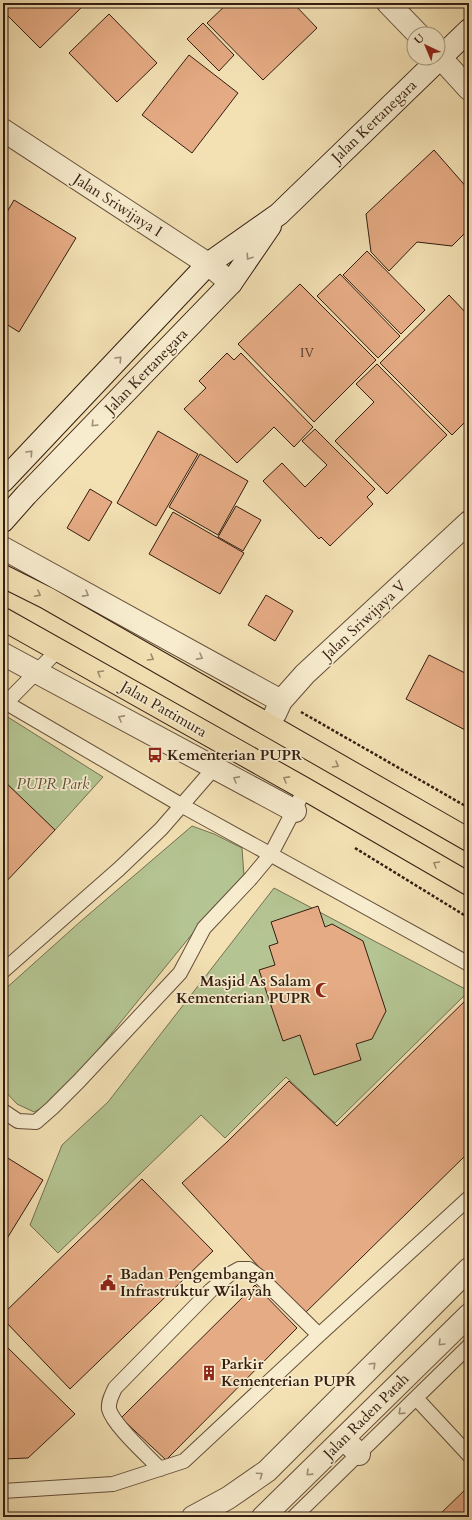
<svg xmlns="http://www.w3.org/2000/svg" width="472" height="1520" font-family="Cardo,serif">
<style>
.green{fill:#b4c492;stroke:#747052}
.building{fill:#e5ab84;stroke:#341d11}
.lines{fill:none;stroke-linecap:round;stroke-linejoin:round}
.lane-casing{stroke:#644e3a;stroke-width:16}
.street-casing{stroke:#644e3a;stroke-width:24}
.secondary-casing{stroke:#341d11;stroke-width:24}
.primary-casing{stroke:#341d11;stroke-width:24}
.path{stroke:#341d11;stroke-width:2.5;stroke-dasharray:3 2;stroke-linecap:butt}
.lane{stroke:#f7ecce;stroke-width:14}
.street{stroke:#f7ecce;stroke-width:22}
.secondary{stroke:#f7ecce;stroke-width:22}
.primary{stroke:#f3e1b4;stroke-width:22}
.oneway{stroke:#9f8f79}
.oneway2{stroke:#9d896b}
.labels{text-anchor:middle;stroke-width:3.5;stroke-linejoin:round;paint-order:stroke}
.number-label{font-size:13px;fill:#60402e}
.street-label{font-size:15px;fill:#341d11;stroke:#f7ecce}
.poi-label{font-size:15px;font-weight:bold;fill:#341d11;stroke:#f7ecce;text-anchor:start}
.park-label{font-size:15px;font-style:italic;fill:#5a4f38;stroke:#f7ecce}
</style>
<rect width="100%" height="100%" fill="#f3e1b4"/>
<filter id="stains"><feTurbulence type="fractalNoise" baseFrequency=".005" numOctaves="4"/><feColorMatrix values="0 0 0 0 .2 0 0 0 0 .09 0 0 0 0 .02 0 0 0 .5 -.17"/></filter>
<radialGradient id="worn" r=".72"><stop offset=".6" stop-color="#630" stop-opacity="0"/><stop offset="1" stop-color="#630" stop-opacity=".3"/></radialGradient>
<!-- green -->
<path class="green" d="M3 714 103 777 55 830 3 780Z
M192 826 214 834 242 848 244 876 197 928 77 1076 53 1102 34 1112 17 1104 3 1089V991L81 921Z
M274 888 469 991 335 1123 286 1077 225 1138 201 1115 58 1253 30 1225 62 1145 108 1102Z"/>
<!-- building -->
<path class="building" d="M10 3H82L84 5 40 48 3 11Z
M228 3H293L317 28 263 80 207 23Z
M109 14 157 63 117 102 69 53Z
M203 23 234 55 219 71 187 39Z
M189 55 238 93 192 153 142 115Z
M434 150 469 190V229L452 246 417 242 389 271 371 252 366 214Z
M14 200 76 238 19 332 3 322V219Z
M367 251 425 310 401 334 343 275Z
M340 274 400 336 378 358 317 296Z
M300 284 376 360 314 422 238 344Z
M449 295 469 316V418L452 435 380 363Z
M227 353 234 360 241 353 313 427 294 447 274 427 237 463 184 409 206 388 199 381Z
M377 364 447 435 387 494 335 441 374 402 356 384Z
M315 429 375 489 367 497 373 504 330 546 321 537 319 539 263 481 282 463 305 487 327 465 302 441Z
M158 431 198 454 156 526 117 503Z
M200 454 248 481 218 535 169 507Z
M90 489 112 502 89 541 67 528Z
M236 506 261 520 243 551 218 537Z
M173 512 244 553 220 594 149 554Z
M266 595 293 611 275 641 248 625Z
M429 655 469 675V732L406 699Z
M3 780 55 830 3 885Z
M318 906 325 927 332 924 363 941 386 1011 372 1039 356 1044 361 1060 314 1075 300 1035 283 1041 259 970 275 965 269 946 278 943 271 922Z
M469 997V1152L303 1315 182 1183 227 1142 289 1081 337 1126Z
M3 1155 43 1180 3 1245Z
M142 1179 213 1251 70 1389 3 1319V1314Z
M255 1285 297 1328 166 1460 121 1418Z
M3 1343 75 1414 28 1458 3 1459Z
M469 1486V1517H437Z"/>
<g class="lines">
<defs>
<path id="lane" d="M3 701 181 805 469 964
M3 706 58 650
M3 971 119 869 161 829 215 767 227 745
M3 1111 18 1121 36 1122 52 1108 79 1081 180 973 204 928 251 878 271 854 305 789
M416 1398 469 1455
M160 1469C148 1456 113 1425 109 1409 108 1401 112 1395 115 1388L211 1290 230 1274 239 1269H249L261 1278 319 1335
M3 1491 113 1484 184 1461 319 1335 469 1198
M294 1517 469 1346"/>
<path id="street" d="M388 3 418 34
M438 55 469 89
M3 130 208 264 231 283
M3 548 281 701
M3 654 295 811
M275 714 281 701 305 674 469 522
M344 1439 359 1454
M193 1517 228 1498 267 1471 469 1269
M263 1517 469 1315"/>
<path id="secondary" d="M3 481 208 264 279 214 469 30
M3 521 26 495 231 283 270 226"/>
<path id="primary" d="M3 576 47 598 469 840
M3 619 305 789 469 884"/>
</defs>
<!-- lane casing -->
<use href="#lane" class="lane-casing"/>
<!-- street casing -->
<use href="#street" class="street-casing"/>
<!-- secondary casing -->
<use href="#secondary" class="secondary-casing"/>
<!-- primary casing -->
<use href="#primary" class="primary-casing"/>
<!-- path -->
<path class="path" d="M301 712 469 808
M355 848 469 918"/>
<!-- lane -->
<use href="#lane" class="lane"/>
<!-- street -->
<use href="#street" class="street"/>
<!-- secondary -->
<use href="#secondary" class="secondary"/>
<!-- primary -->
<use href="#primary" class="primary"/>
</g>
<!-- one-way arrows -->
<defs><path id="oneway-chevron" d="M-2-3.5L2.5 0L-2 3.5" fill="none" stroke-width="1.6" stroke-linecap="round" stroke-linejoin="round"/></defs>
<g class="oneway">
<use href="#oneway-chevron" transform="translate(249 257) rotate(124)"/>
<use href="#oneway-chevron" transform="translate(119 359) rotate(-47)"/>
<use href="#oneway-chevron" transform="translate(94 424) rotate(134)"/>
<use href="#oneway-chevron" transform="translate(30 453) rotate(-47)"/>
<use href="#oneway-chevron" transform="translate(86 594) rotate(29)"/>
<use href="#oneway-chevron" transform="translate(200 657) rotate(29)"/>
<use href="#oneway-chevron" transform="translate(121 718) rotate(-152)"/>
<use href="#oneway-chevron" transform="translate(236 779) rotate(-151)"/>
<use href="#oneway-chevron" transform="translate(441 1343) rotate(135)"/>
<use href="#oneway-chevron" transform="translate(373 1365) rotate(-45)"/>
<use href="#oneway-chevron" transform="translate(401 1412) rotate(136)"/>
<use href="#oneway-chevron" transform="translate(309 1473) rotate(136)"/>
<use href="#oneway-chevron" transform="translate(260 1475) rotate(-35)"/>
</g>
<g class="oneway2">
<use href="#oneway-chevron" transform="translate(38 594) rotate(27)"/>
<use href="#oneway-chevron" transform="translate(151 658) rotate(30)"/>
<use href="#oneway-chevron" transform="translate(100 673) rotate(-150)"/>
<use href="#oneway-chevron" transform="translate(336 765) rotate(30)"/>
<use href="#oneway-chevron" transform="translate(286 779) rotate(-151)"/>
<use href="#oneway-chevron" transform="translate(436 864) rotate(-149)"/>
</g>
<!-- icons -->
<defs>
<symbol id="bus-bare" viewBox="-9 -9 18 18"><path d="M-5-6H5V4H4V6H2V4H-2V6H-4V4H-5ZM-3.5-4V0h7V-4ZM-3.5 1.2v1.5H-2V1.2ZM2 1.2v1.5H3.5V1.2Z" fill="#8f2418" stroke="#f7ecce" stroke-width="2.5" paint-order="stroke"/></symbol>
<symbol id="mosque-bare" viewBox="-9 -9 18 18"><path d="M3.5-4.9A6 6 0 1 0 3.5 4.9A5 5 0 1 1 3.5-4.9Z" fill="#8f2418" stroke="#f7ecce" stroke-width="2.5" paint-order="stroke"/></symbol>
<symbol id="civic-bare" viewBox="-9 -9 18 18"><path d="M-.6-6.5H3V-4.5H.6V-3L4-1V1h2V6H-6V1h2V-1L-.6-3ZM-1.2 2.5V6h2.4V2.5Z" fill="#8f2418" stroke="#f7ecce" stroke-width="2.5" paint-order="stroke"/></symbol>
<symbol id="building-bare" viewBox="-9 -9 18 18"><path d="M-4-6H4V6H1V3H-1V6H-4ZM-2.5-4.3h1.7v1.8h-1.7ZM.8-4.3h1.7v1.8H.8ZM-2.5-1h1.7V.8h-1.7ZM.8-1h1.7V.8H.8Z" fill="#8f2418" stroke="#f7ecce" stroke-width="2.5" paint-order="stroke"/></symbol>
</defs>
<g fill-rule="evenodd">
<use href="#bus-bare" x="144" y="744" width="22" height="22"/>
<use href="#mosque-bare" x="312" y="979" width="22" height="22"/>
<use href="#civic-bare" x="97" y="1272" width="22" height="22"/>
<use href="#building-bare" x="198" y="1362" width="22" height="22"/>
</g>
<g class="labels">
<!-- number labels -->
<g class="number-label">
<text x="307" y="357">IV</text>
</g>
<!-- street labels -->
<g class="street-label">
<text transform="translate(374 121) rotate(-44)" y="5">Jalan Kertanegara</text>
<text transform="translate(118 205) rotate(33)" y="5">Jalan Sriwijaya I</text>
<text transform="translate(146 371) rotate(-46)" y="5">Jalan Kertanegara</text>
<text transform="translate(364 620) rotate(-43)" y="5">Jalan Sriwijaya V</text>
<text transform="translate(164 709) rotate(30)" y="5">Jalan Pattimura</text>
<text transform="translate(366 1416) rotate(-45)" y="5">Jalan Raden Patah</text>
</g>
<!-- poi labels -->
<g class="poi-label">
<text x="167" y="760">Kementerian PUPR</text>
<text x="311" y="986" text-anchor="end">Masjid As Salam<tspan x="311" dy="17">Kementerian PUPR</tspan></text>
<text x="120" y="1279">Badan Pengembangan<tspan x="120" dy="17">Infrastruktur Wilayah</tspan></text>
<text x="221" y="1369">Parkir<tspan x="221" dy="17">Kementerian PUPR</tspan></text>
</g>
<!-- park labels -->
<g class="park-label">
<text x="53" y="789">PUPR Park</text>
</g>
</g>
<!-- margin -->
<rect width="472" height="1520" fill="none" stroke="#f3e1b4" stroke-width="16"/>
<rect x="4" y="4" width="464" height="1512" fill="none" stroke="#341d11" stroke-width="2"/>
<rect x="8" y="8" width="456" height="1504" fill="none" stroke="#341d11"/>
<!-- north arrow -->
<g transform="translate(426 46) rotate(316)"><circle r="19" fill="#f7ecce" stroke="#a99982"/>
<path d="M0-3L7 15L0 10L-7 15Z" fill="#8f2418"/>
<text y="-6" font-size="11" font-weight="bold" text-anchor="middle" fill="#341d11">U</text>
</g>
<rect width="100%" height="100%" filter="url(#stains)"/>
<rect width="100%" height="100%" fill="url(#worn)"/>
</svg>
